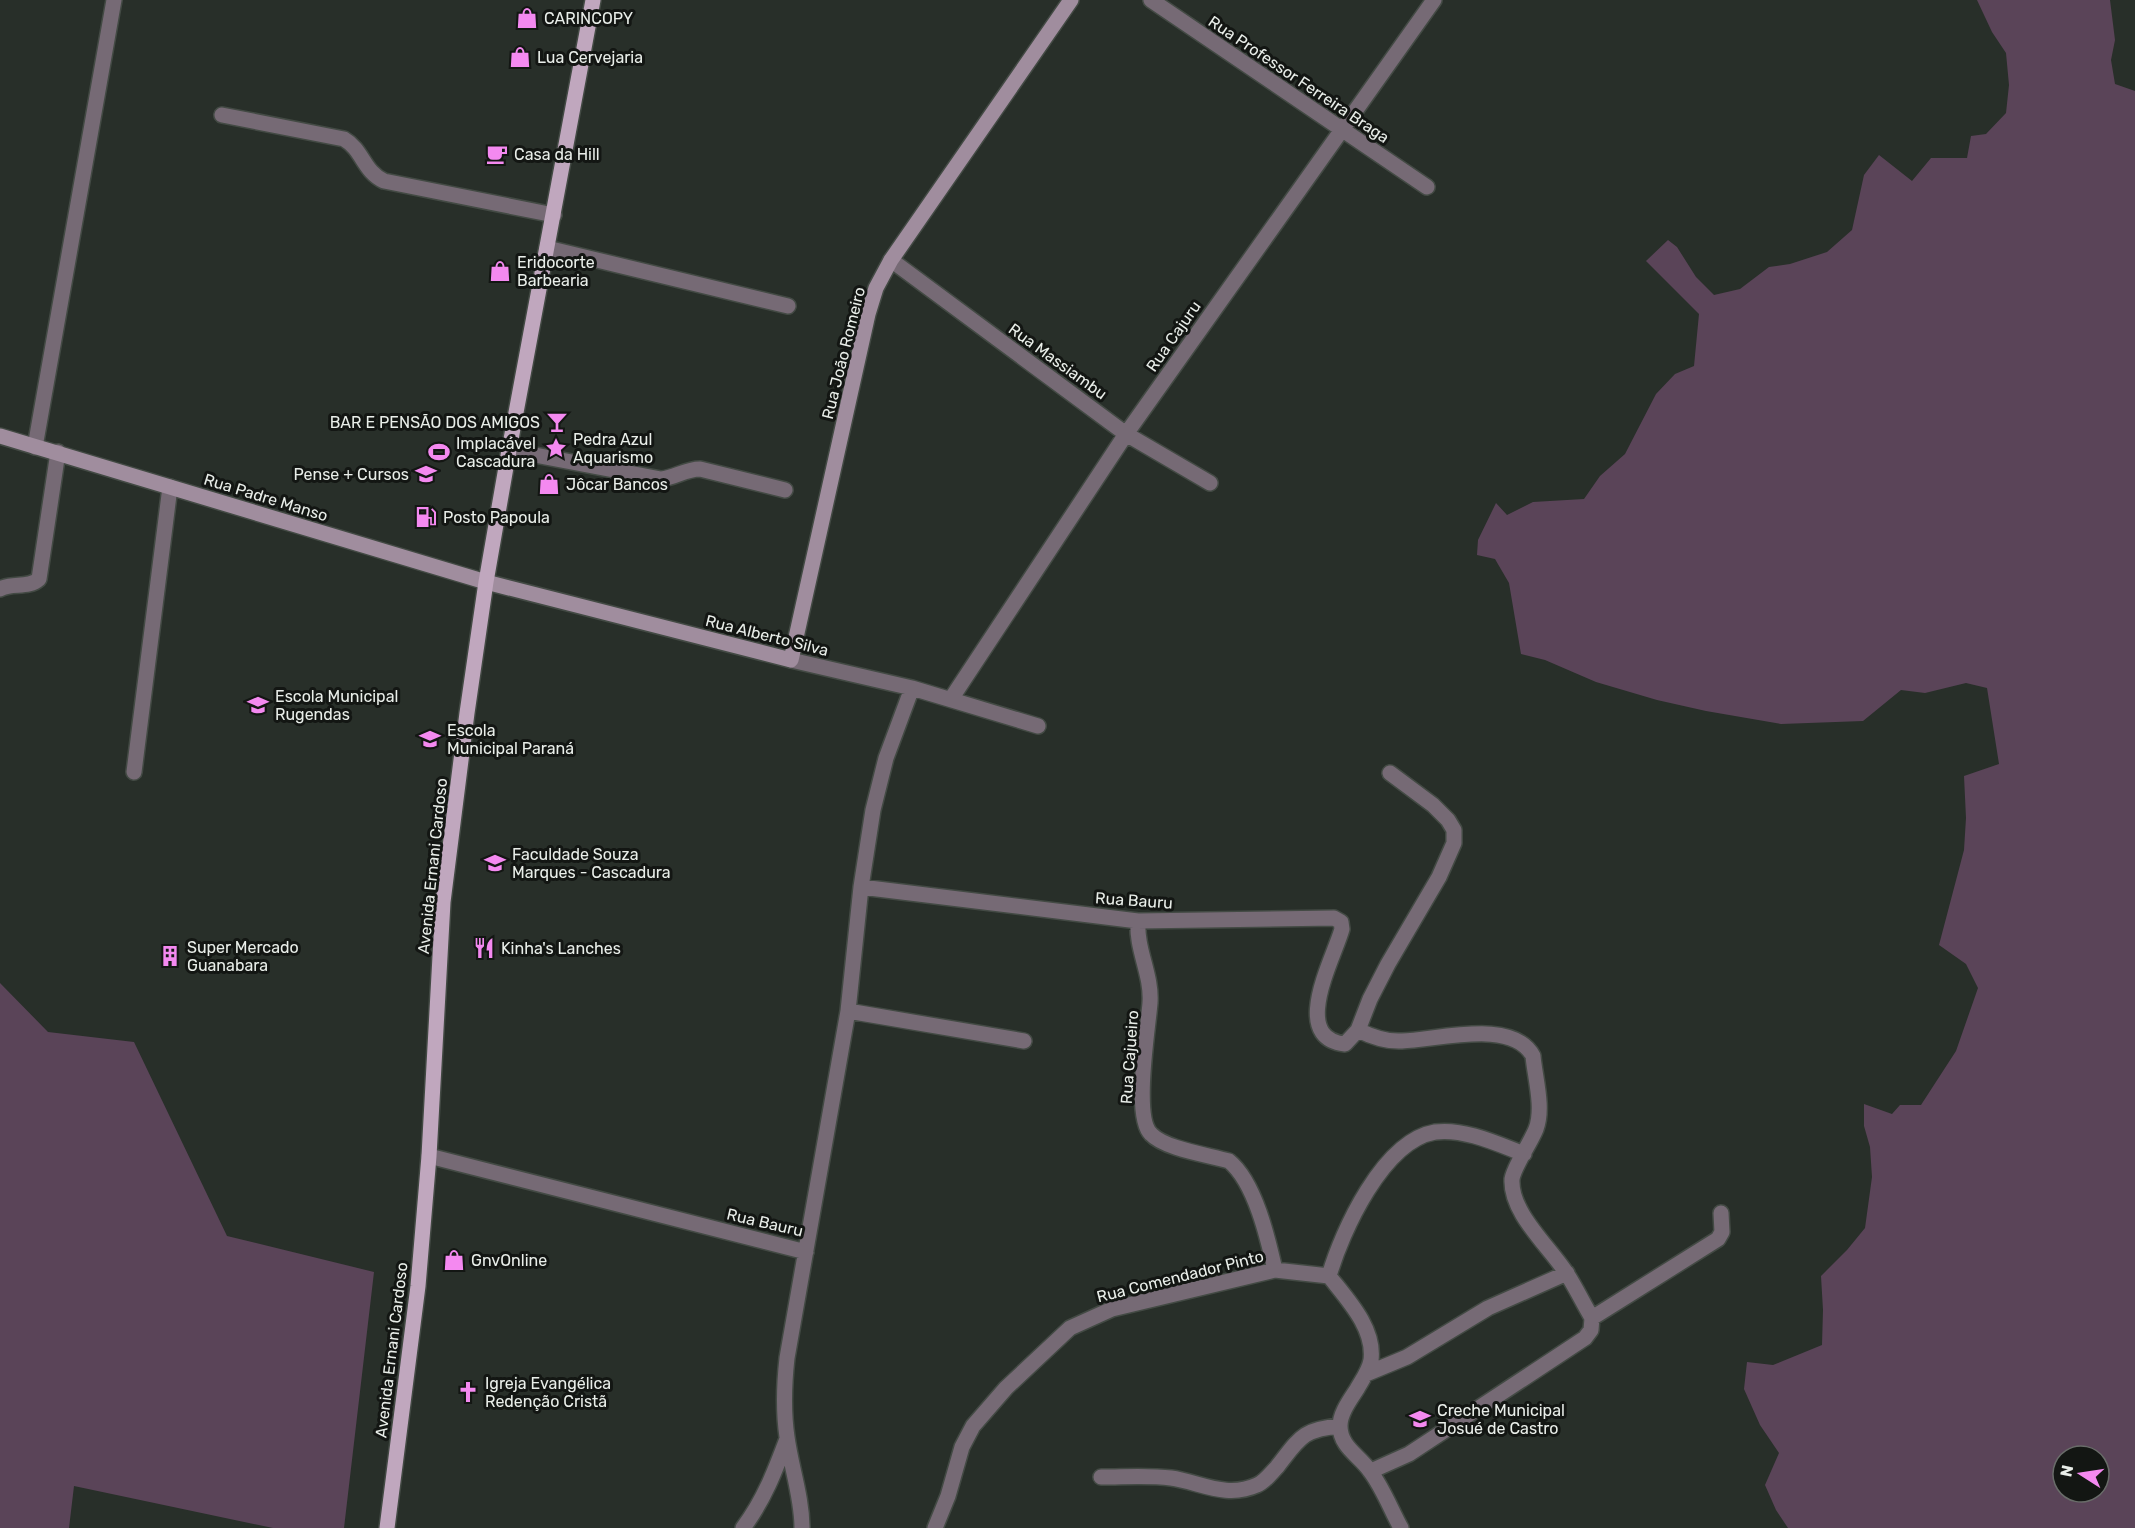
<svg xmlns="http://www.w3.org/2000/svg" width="2135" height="1528" font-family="Rubik,sans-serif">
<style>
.green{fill:#5a4458;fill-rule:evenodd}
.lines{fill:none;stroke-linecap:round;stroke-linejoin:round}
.street-casing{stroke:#434a44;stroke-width:18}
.secondary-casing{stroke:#434a44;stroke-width:18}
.primary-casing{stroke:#434a44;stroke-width:18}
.street{stroke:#766a75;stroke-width:15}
.secondary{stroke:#a08d9e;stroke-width:15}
.primary{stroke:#c0a7be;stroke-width:15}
.labels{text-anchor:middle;stroke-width:6;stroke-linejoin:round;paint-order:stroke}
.poi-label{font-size:16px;fill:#e9eee9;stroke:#131613;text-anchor:start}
.street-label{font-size:16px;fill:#e9eee9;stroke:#131613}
</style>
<rect width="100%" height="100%" fill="#282f29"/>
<!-- green -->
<path class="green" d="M1977 0H2110L2115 40 2111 60 2115 84 2135 91V1528H1788L1776 1510 1765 1485 1779 1453 1760 1425 1744 1389 1747 1362 1773 1365 1822 1345 1823 1310 1821 1276 1847 1250 1865 1228 1872 1177 1870 1147 1864 1126V1104L1892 1114 1900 1105H1921L1956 1051 1978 988 1966 964 1939 945 1964 850 1966 818 1964 776 1999 764 1987 688 1966 683 1925 693 1901 690 1863 721 1781 724 1706 711 1657 700 1596 682 1545 660 1521 654 1509 583 1495 559 1477 555 1478 540 1496 503 1507 515 1533 502 1584 499 1600 476 1625 454 1656 394 1675 374 1694 366 1699 314 1646 261 1668 240 1677 247 1696 277 1714 295 1740 289 1769 267 1790 264 1827 252 1852 230 1864 175 1879 155 1912 181 1931 158H1967L1971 136 1986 134 2006 113 2009 85 2006 53 1992 32ZM2063 1456H2099V1492H2063Z
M0 983 48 1032 134 1042 227 1236 374 1272 344 1528H273L74 1486 69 1528H0Z"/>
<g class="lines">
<defs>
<path id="street" d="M1151 0 1427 187
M222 115 344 139C363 150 363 171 384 181L554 215
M547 248 788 306
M891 260 1126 434 1210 483
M35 447 114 0
M509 450 661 479C675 478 685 469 700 469L785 490
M0 589C12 582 28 589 39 579L58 452
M791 660 912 688 1038 726
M951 699 1126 434 1434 0
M134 772 170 487
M861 887 1138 921 1334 918 1341 922 1342 929C1334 958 1289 1038 1345 1044L1358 1030 1370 999 1388 964 1439 877 1454 843V830L1448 820 1433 805 1390 773
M1138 921C1136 950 1152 974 1150 1003 1148 1029 1133 1117 1151 1134 1165 1149 1209 1155 1229 1161 1255 1182 1268 1239 1275 1270
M848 1011 1024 1041
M1358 1030C1372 1037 1386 1042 1402 1041 1438 1040 1513 1018 1533 1056 1535 1078 1544 1108 1536 1129 1530 1144 1514 1166 1512 1179 1510 1213 1550 1247 1567 1274 1576 1288 1583 1303 1592 1318
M429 1156 806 1252
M1329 1276C1342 1231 1383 1141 1435 1132 1464 1128 1498 1144 1524 1154
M1592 1318 1718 1239 1722 1232 1721 1213
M1366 1374 1407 1357 1488 1308 1567 1273
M1371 1471 1409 1454 1585 1338 1591 1330 1592 1318
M1101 1477C1124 1477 1148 1475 1171 1478 1200 1482 1226 1499 1257 1485 1265 1482 1271 1473 1277 1467 1299 1439 1302 1429 1340 1426
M743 1528C764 1500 775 1471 787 1439
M802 1528C802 1497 791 1467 787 1437 783 1410 784 1385 787 1358L848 1011 861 887 873 810 886 758 912 688
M935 1528 948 1496 962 1447 973 1426 1006 1388 1070 1328 1112 1309 1275 1270 1329 1276C1347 1299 1375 1328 1371 1360 1369 1371 1362 1380 1357 1389 1350 1400 1340 1413 1340 1426 1340 1447 1360 1456 1370 1471 1383 1488 1391 1510 1401 1528"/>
<path id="secondary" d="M0 436 486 582 791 660 868 314 876 288 891 260 1071 0"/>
<path id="primary" d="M387 1528 418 1286 429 1156 443 902 467 713 486 582 509 450 593 0"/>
</defs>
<!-- street casing -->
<use href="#street" class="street-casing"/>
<!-- secondary casing -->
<use href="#secondary" class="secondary-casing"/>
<!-- primary casing -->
<use href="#primary" class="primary-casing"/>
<!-- street -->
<use href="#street" class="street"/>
<!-- secondary -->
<use href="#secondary" class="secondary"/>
<!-- primary -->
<use href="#primary" class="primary"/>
</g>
<!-- icons -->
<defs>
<symbol id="shop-bare" viewBox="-9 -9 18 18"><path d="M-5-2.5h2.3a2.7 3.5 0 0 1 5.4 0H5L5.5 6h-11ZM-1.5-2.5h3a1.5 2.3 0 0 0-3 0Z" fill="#f489f0" stroke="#131613" stroke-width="2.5" paint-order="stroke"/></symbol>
<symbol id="cafe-bare" viewBox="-9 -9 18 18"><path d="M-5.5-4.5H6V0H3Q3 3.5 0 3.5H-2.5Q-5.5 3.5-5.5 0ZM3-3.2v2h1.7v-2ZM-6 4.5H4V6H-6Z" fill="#f489f0" stroke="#131613" stroke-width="2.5" paint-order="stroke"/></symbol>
<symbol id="bar-bare" viewBox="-9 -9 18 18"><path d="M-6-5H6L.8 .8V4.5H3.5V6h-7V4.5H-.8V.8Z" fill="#f489f0" stroke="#131613" stroke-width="2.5" paint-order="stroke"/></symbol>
<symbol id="sight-bare" viewBox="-9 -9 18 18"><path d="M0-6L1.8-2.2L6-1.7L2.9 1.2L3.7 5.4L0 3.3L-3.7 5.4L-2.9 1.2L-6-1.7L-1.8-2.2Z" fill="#f489f0" stroke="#131613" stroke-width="2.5" paint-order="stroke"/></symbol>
<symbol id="stadium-bare" viewBox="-9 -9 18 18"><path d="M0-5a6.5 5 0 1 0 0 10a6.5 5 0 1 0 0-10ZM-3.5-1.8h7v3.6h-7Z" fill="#f489f0" stroke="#131613" stroke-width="2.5" paint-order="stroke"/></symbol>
<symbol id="school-bare" viewBox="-9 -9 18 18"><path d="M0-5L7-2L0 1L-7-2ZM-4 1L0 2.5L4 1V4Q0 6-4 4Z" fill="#f489f0" stroke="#131613" stroke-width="2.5" paint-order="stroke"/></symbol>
<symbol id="fuel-bare" viewBox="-9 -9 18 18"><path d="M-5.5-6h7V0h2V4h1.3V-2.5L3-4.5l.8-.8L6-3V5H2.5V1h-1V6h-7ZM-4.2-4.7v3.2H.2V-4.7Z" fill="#f489f0" stroke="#131613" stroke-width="2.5" paint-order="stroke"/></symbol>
<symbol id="university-bare" viewBox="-9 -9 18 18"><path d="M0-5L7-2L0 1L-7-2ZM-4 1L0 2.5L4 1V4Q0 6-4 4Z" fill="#f489f0" stroke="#131613" stroke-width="2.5" paint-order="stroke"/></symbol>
<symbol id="restaurant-bare" viewBox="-9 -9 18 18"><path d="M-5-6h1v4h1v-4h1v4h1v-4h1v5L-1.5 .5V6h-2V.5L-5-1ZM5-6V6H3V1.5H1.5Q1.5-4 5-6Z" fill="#f489f0" stroke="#131613" stroke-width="2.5" paint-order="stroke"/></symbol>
<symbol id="building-bare" viewBox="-9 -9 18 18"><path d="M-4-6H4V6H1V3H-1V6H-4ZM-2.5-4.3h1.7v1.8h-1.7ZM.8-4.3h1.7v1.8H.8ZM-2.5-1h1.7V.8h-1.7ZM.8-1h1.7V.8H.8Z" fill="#f489f0" stroke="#131613" stroke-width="2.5" paint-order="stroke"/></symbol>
<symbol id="church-bare" viewBox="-9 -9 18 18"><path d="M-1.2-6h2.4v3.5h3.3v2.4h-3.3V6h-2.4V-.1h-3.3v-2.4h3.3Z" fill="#f489f0" stroke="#131613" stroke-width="2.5" paint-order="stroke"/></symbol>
</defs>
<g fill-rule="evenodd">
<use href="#shop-bare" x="512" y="3" width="30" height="30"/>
<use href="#shop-bare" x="505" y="42" width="30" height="30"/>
<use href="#cafe-bare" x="482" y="139" width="30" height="30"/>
<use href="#shop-bare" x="485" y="256" width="30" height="30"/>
<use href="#bar-bare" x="542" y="407" width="30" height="30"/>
<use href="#sight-bare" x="541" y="433" width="30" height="30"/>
<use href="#stadium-bare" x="424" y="437" width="30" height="30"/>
<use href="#school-bare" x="411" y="459" width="30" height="30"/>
<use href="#shop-bare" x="534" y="469" width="30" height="30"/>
<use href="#fuel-bare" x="411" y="502" width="30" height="30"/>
<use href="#school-bare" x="243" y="690" width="30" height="30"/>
<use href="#school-bare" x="415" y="724" width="30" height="30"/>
<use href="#university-bare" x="480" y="848" width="30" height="30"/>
<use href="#restaurant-bare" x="469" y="933" width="30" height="30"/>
<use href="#building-bare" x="155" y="941" width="30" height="30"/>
<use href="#shop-bare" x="439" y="1245" width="30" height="30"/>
<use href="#church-bare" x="453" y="1377" width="30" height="30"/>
<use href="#school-bare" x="1405" y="1404" width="30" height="30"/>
</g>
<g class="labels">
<!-- poi labels -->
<g class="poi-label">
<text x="544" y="24">CARINCOPY</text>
<text x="537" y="63">Lua Cervejaria</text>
<text x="514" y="160">Casa da Hill</text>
<text x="517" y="268">Eridocorte<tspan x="517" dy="18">Barbearia</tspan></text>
<text x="540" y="428" text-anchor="end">BAR E PENSÃO DOS AMIGOS</text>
<text x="573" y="445">Pedra Azul<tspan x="573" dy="18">Aquarismo</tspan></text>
<text x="456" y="449">Implacável<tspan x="456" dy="18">Cascadura</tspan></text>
<text x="409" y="480" text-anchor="end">Pense + Cursos</text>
<text x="566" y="490">Jôcar Bancos</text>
<text x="443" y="523">Posto Papoula</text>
<text x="275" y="702">Escola Municipal<tspan x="275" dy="18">Rugendas</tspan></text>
<text x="447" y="736">Escola<tspan x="447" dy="18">Municipal Paraná</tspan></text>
<text x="512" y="860">Faculdade Souza<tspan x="512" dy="18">Marques - Cascadura</tspan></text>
<text x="187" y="953">Super Mercado<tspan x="187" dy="18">Guanabara</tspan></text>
<text x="501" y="954">Kinha's Lanches</text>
<text x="471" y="1266">GnvOnline</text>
<text x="485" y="1389">Igreja Evangélica<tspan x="485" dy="18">Redenção Cristã</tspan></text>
<text x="1437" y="1416">Creche Municipal<tspan x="1437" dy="18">Josué de Castro</tspan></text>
</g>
<!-- street labels -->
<g class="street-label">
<text transform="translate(1299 79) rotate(34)" y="6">Rua Professor Ferreira Braga</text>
<text transform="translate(1173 336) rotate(-55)" y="6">Rua Cajuru</text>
<text transform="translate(843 353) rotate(-76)" y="6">Rua João Romeiro</text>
<text transform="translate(1058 361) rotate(36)" y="6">Rua Massiambu</text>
<text transform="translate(266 497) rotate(17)" y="6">Rua Padre Manso</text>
<text transform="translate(767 635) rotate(14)" y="6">Rua Alberto Silva</text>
<text transform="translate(432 866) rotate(-84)" y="6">Avenida Ernani Cardoso</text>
<text transform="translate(1134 900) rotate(4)" y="6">Rua Bauru</text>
<text transform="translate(1129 1057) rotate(-86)" y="6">Rua Cajueiro</text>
<text transform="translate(765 1222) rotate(13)" y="6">Rua Bauru</text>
<text transform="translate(1180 1276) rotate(-14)" y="6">Rua Comendador Pinto</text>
<text transform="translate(391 1350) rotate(-83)" y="6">Avenida Ernani Cardoso</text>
</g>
</g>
<!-- north arrow -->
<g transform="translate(2081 1474) rotate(282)"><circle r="28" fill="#131613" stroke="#696c69" stroke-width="1.5"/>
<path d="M0-4.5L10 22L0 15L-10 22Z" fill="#f489f0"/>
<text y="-9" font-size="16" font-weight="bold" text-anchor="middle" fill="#e9eee9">N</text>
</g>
</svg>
